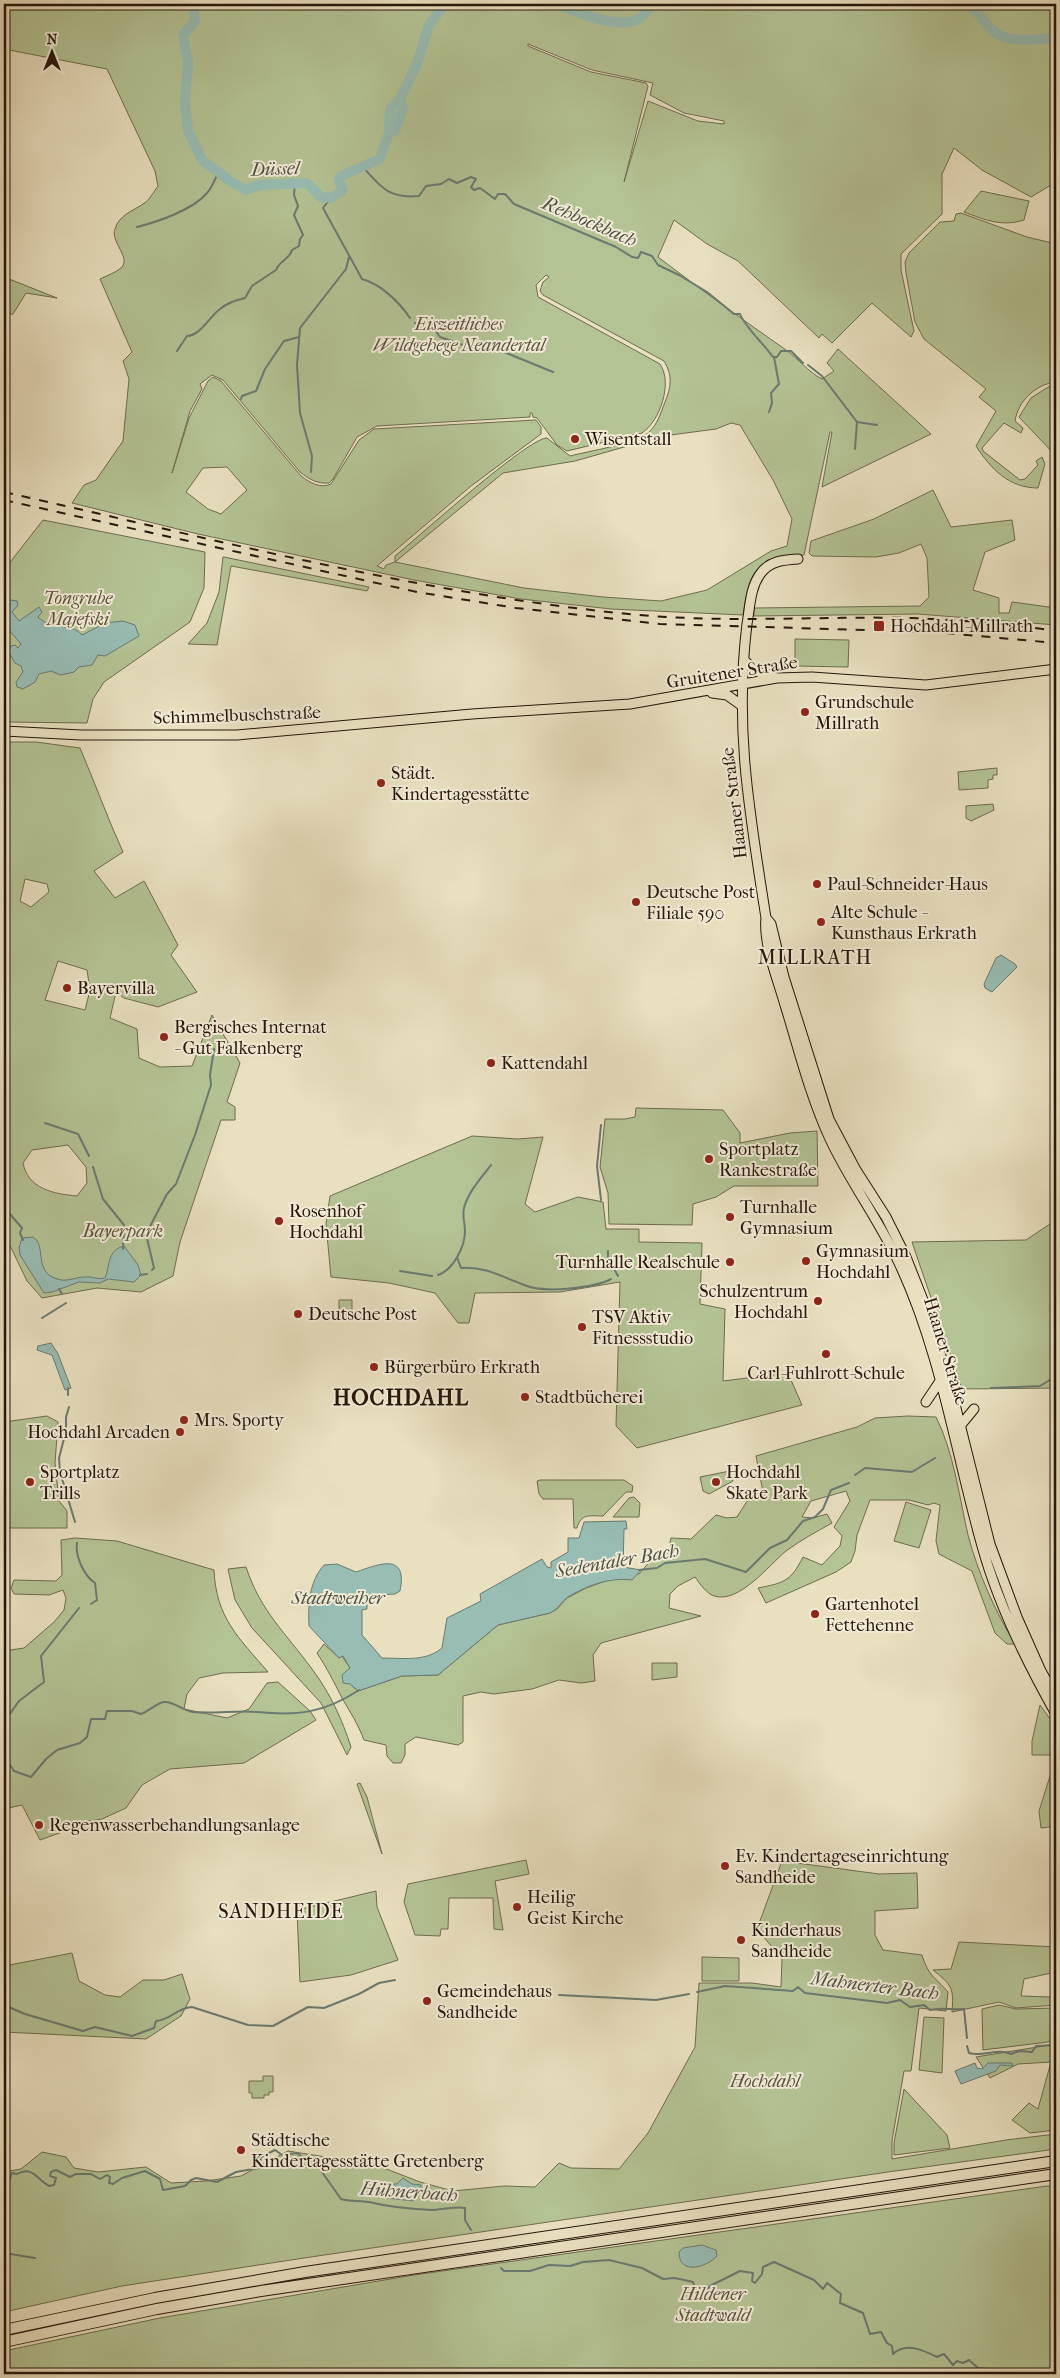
<svg xmlns="http://www.w3.org/2000/svg" width="1060" height="2378" font-family="'IM FELL French Canon',serif">
<style>
.green{fill:#b4c394;stroke:#6d6c4e;fill-rule:evenodd}
.water{fill:#97bdb4;stroke:#6a7a70}
.lines{fill:none;stroke-linecap:round;stroke-linejoin:round}
.stream{stroke:#6a7a70;stroke-width:2}
.river{stroke:#97bdb4;stroke-width:10}
.major-casing{stroke:#261509;stroke-width:11}
.highway-casing{stroke:#261509;stroke-width:12}
.major{stroke:#e9e0c0;stroke-width:9}
.highway{stroke:#e9e0c0;stroke-width:10}
.rail{stroke:#261509;stroke-width:2;stroke-dasharray:9 9;stroke-linecap:butt}
.poi-dot{fill:#8f2418;stroke:#f1ebd6;stroke-width:2}
.labels{text-anchor:middle;stroke-width:4;stroke-linejoin:round;paint-order:stroke}
.park-label{font-size:18px;font-style:italic;fill:#58523a;stroke:#f1ebd6}
.poi-label{font-size:18px;fill:#261509;stroke:#f1ebd6;text-anchor:start}
.street-label{font-size:18px;fill:#261509;stroke:#f1ebd6}
.water-label{font-size:19px;font-style:italic;fill:#4e5045;stroke:#f1ebd6}
.quarter-label{font-size:20px;letter-spacing:1px;fill:#261509;stroke:#f1ebd6}
.district-label{font-size:22px;font-weight:bold;letter-spacing:1px;fill:#261509;stroke:#f1ebd6}
</style>
<rect width="100%" height="100%" fill="#e9e0c0"/>
<filter id="stains"><feTurbulence type="fractalNoise" baseFrequency=".004" numOctaves="4"/><feColorMatrix values="0 0 0 0 .2 0 0 0 0 .09 0 0 0 0 .02 0 0 0 .5 -.17"/></filter>
<radialGradient id="worn" r=".72"><stop offset=".6" stop-color="#630" stop-opacity="0"/><stop offset="1" stop-color="#630" stop-opacity=".3"/></radialGradient>
<!-- green -->
<path class="green" d="M4 4H1056V182L1031 197 982 170 954 148 942 174V214L901 254V270L914 331 911 337 872 303 832 343 822 334 819 338 738 261 707 244 674 220 658 257C700 289 743 320 786 350 799 359 808 372 822 379L834 371 827 363 838 349 931 434 822 487 832 432H830L804 555C757 555 749 571 743 615L611 609 521 599 414 580 198 534 72 503 84 485 96 480 123 441 129 379 123 361 132 352 100 279C106 276 115 273 121 268 132 258 110 242 115 229 119 215 133 211 143 204 149 201 154 191 158 186L155 171 107 69 4 49ZM528 44 592 70 653 83 650 95 684 113 724 121V124L698 121 648 101 624 182 648 86 646 83 591 72 528 46ZM546 275 549 277 543 282 540 291 543 295 664 361C673 376 671 387 665 402 661 412 657 426 648 433 634 444 589 451 570 456L547 438C529 437 416 539 395 556V562L386 565 384 569 377 566 471 486 541 434V427L536 420 374 429 359 440 331 484C321 489 310 483 301 476L221 381 213 377 208 381 189 418 172 473 190 411 202 389 200 384 212 375 223 380 300 472C309 479 317 484 329 483L333 479 357 437 377 426 530 417V413H532L533 417 537 418 557 445 567 451 642 433C660 421 673 383 660 364L538 297 536 285ZM731 423 740 425 773 480 792 519 787 546 771 551 707 590 661 601 603 597 524 588 395 562 503 473 575 461 663 436 716 429ZM227 467 247 490 221 514 208 509 186 492 203 468Z
M981 191 1029 201 1024 220C1002 227 985 220 964 212Z
M961 213 1027 237 1052 243 1051 250 1056 251V382C1036 384 1018 401 1015 421L1023 428 1021 433 1004 423 982 448 983 451 1020 480 1025 479 1038 465 1036 461 1042 457 1045 464 1038 488C1009 488 991 469 976 446L996 411 979 397 986 389 924 339 915 322 906 273 905 262 909 253 940 222 954 221 956 214Z
M4 277 57 298 26 293 13 314 4 315Z
M1050 386H1056V456L1019 417 1031 398Z
M933 490 951 527 1012 520 1015 540 985 552 973 590 999 598V613H1009L1012 602 1056 608V625L918 614 754 616V608L920 606 929 597 927 558 921 544 899 553 876 557 812 556 809 553 811 541 874 519Z
M43 520 205 552 204 588 190 622 104 682 93 699 87 723 4 722V570Z
M223 557H224L369 587 367 591 231 566 217 645 188 644 207 623 219 592Z
M795 639 849 640 848 667 795 666Z
M4 742H36L80 748C95 783 107 817 123 852L94 871 115 898 144 881 178 945 171 955 197 992 158 1007 124 998 116 992 110 1018 137 1029 139 1058 160 1067 192 1066 212 1015 240 1063 227 1102 235 1107V1120H221L180 1242 173 1276 141 1292 97 1288 42 1298 27 1281 4 1233ZM25 879 47 884 49 892 31 907 20 901ZM58 961 87 970 90 990 85 1010 45 1000ZM68 1145 86 1167 87 1183 77 1196C54 1194 28 1189 23 1163L32 1150Z
M997 768V775H993V779L988 780V788L959 790 958 772Z
M993 804 994 810 971 821 966 818V806Z
M636 1108 723 1110 740 1133V1143L790 1133 817 1131 818 1186H734L716 1197 693 1204 692 1225 609 1224 608 1193 600 1167 605 1119H625L635 1117Z
M472 1136 518 1139 543 1137 525 1204 535 1212 578 1197 603 1202 606 1229H639V1242L702 1243 700 1304 725 1309 723 1381 788 1373 802 1405 637 1448 616 1426 620 1282 560 1292 475 1293 469 1323H458L435 1293 389 1283 331 1277 326 1224 330 1196Z
M1056 1220V1388L962 1389 912 1242 1026 1240Z
M339 1300H352V1320H339Z
M47 1416 58 1422 55 1463 59 1501 67 1511V1528H4V1422Z
M908 1416 936 1417C954 1453 959 1496 968 1535 978 1573 995 1611 1015 1644H1007L995 1633 972 1571 939 1554 936 1541 940 1505 934 1503 928 1505 909 1500H870L857 1535 855 1551 851 1562 836 1572 766 1603 758 1588C784 1583 791 1581 803 1557L822 1565 840 1546 842 1536 834 1527 850 1501 846 1491 811 1501 802 1517 813 1518 827 1514 832 1523C816 1532 801 1540 786 1551 769 1565 739 1604 714 1596 706 1593 700 1584 695 1577L678 1586 670 1594 669 1608 701 1616 601 1643 593 1655 595 1681 581 1683 559 1680 532 1689 494 1694 481 1692 463 1696V1742L458 1745 416 1737 405 1744V1755L401 1763H393L387 1756 386 1745 364 1740C358 1724 350 1712 342 1698 334 1682 327 1668 317 1653L324 1644 339 1658 342 1656 350 1668V1684L358 1691 402 1676 438 1675 498 1625 550 1613 557 1609 567 1598 586 1588 611 1579 639 1574 652 1559 668 1553 671 1538 691 1539 716 1515 727 1518 737 1517 751 1495 763 1492 756 1456 857 1427 875 1418Z
M730 1471 733 1481 709 1494 703 1491 700 1477Z
M540 1480H624L633 1486 632 1492H626L603 1516C590 1516 581 1513 577 1528H574L573 1499H543L539 1494 537 1481Z
M634 1497 640 1503 639 1517H613L629 1498Z
M906 1502 931 1510 919 1548 894 1541Z
M75 1538 117 1541 214 1570C216 1618 239 1638 268 1672L223 1673 199 1678 187 1694 184 1709 227 1718 249 1709 267 1683 278 1682 310 1711 316 1720 244 1763 170 1769 142 1785 126 1808 102 1819 71 1824 65 1831 40 1840 22 1805 4 1809V1651L24 1648 54 1622 64 1610 66 1598 63 1590 49 1595 14 1594 11 1588 14 1580 56 1581 62 1575 61 1540Z
M246 1567C261 1612 285 1632 312 1669 330 1693 342 1719 351 1747L347 1755 321 1703 252 1628 235 1600 228 1569Z
M652 1663H677V1677L652 1680Z
M1040 1705 1056 1727V1755H1032V1741Z
M1056 1757V1826L1041 1828 1039 1811Z
M360 1783 367 1797 382 1854 357 1784Z
M526 1860 529 1874 495 1881 503 1930 494 1929 493 1898H449L448 1929H441L440 1936 415 1935 404 1902 408 1884Z
M782 1861 879 1874 917 1873 918 1908 875 1911V1935L883 1950 922 1955C929 1977 934 1976 948 1992L946 2011 919 2008 911 2071H904L892 2141V2159L1006 2140 1056 2134V2149L888 2172 304 2258 122 2286 4 2312V2172L21 2169 42 2152 66 2157 74 2168 98 2172 146 2167 171 2183 206 2181 241 2176 288 2151 376 2165 420 2182 453 2191 504 2186 535 2187 559 2163 571 2168 619 2169 648 2133 695 2047 699 1983H752L781 1987 782 1959 757 1929Z
M376 1891 377 1907 398 1960 351 1975 300 1982 297 1910Z
M959 1942 1056 1947V1972L1024 1979 1021 1996 1050 1997 1056 1989V2005L1016 2008 999 2002 952 2012C954 1988 952 1985 933 1970L951 1969Z
M72 1953 79 1981 105 1995 120 1997 143 1980H164L182 1974 190 1999 181 2016 146 2039 4 2032V1966Z
M702 1957 739 1958V1981H702Z
M999 2005 1016 2009 1056 2008V2041L983 2050 982 2009Z
M924 2017 944 2018 942 2073 919 2070Z
M1056 2044V2130L1030 2133 1012 2120 1029 2103 1038 2109 1051 2062 1018 2064 990 2078 976 2057Z
M263 2076H273V2092H269V2095H264V2098H252V2093H249V2081H263Z
M904 2089 947 2135 950 2148 894 2155V2143Z
M1047 2186 1056 2187V2374H4V2351L160 2318 414 2275Z"/>
<!-- water -->
<path class="water" d="M10 600 17 601 18 605 12 612 19 621 39 607 42 612 38 617C53 632 69 621 82 635L105 623 123 621 135 625 139 636 105 656 98 655 92 665 79 667 74 672 61 675 51 671 39 674 35 682 23 689 17 687 16 682 23 672 21 666 15 663 8 651 11 646 15 645 18 648 21 644 4 624V611L8 610 5 604Z
M1001 955 1015 964 1017 967 992 992 985 988 984 984 996 958Z
M33 1237C48 1246 31 1274 61 1280 69 1281 77 1277 85 1277 92 1276 97 1280 105 1278 110 1266 107 1250 124 1246L138 1265 141 1275 134 1282 108 1279 100 1283 79 1282 52 1292 44 1293 20 1255 19 1248 22 1238Z
M51 1343 58 1354 71 1388 65 1390 52 1355 37 1350 38 1346Z
M626 1521 627 1529H624L623 1567 641 1570 632 1580C609 1577 586 1586 568 1597 561 1602 558 1609 550 1613L498 1625 438 1675 402 1676 358 1691 350 1684 343 1683 342 1675 350 1668 343 1656 339 1658 309 1626C308 1604 309 1582 324 1565L337 1564 356 1572C379 1564 408 1552 400 1591L395 1594 367 1596V1609L362 1610V1635L382 1658C402 1658 426 1662 442 1648L447 1618 481 1601 480 1594 542 1559 547 1567 551 1568V1562L568 1552V1538H579L584 1522Z
M975 2063 977 2068 982 2069 988 2063H1012L1013 2066 1000 2065 996 2071 961 2084 955 2071Z
M403 2178 412 2184 421 2185C422 2191 418 2199 413 2201L387 2198 385 2196 390 2184H397Z
M702 2245 716 2250 717 2256C707 2267 679 2276 679 2252L683 2248Z"/>
<g class="lines">
<!-- stream -->
<path class="stream" d="M362 166C381 187 388 199 419 196L426 186 441 184 449 179 457 183 471 177 476 179 471 187 474 190 480 188 495 199 498 194H505L514 204 616 247 632 257 638 258 641 252 652 256 658 265 679 275 707 292 734 314H740C745 327 764 344 773 357H777L781 351H791L803 363
M331 198 323 208 362 279C381 284 399 302 410 318
M137 227C157 222 193 210 207 193 212 188 215 179 218 173
M415 323 421 328C432 325 434 328 440 337L463 345
M469 346 482 343 553 372
M177 351 187 336C200 336 211 315 220 309 227 303 236 300 245 298L252 286 276 270C279 261 290 259 292 250L299 246 300 239 303 235 294 215 298 206 294 195 295 182
M808 365 822 376 857 422 877 425
M241 399 242 396 256 391 265 369 284 341 299 337
M769 412 772 403 771 393 779 384 774 357
M855 449 857 422
M311 472 312 456 300 413 297 365 300 328 346 269 349 257
M45 1123 78 1134 89 1156
M93 1167 103 1199 124 1225 123 1249
M601 1200 597 1166 601 1125
M4 1203 9 1213 22 1228 20 1233 23 1240
M608 1251V1258L618 1276
M457 1257 461 1268C486 1266 504 1278 527 1286 546 1293 594 1288 611 1279
M152 1270 154 1268 146 1234 167 1194 176 1184 195 1135 211 1085 210 1075 214 1049
M400 1271 432 1276
M140 1275 147 1274
M438 1275C453 1270 465 1247 465 1231 465 1223 462 1216 464 1208 468 1192 481 1178 491 1165
M59 1289 62 1294
M42 1318 66 1303
M68 1388V1395
M991 1388 1040 1386 1050 1380H1056
M69 1407 66 1417V1431L59 1458 60 1472 75 1522
M855 1475 865 1468 912 1472 935 1458
M77 1543C75 1556 84 1576 95 1583L97 1600 91 1604
M639 1570 657 1568 665 1563 705 1559 746 1572 770 1548 787 1540 803 1521 815 1517 823 1509 831 1490 849 1483
M4 1722 19 1701 44 1682 41 1656 79 1608
M4 1756 14 1771 31 1777 46 1759 57 1750 80 1743 87 1737 91 1719H105L107 1711H132L141 1714C149 1711 157 1703 164 1702 174 1701 183 1711 193 1712 215 1714 237 1710 257 1712 298 1716 324 1713 359 1690
M697 1992 725 1986 793 1991 798 1987 805 1993 887 2003 900 2000 910 2007 924 2005 930 2010C944 2007 951 2010 964 2009L967 2038
M559 1995 656 2000 689 1994
M4 2005 25 2014 83 2031 95 2027 132 2036 154 2028 156 2021C171 2020 178 2007 192 2007L248 2025 273 2026 308 2007 324 2008 359 1994 379 1983 395 1980
M967 2046 969 2053C983 2057 997 2048 1011 2054L1019 2051 1032 2052 1036 2046 1056 2045
M4 2185 9 2181 12 2173 17 2174C33 2165 37 2180 49 2186L54 2185 56 2178 50 2176 51 2172 56 2170 70 2177 76 2174H91L100 2179 107 2175 110 2177 109 2183 113 2184 122 2178 145 2171 160 2179 163 2190 185 2186 191 2180 196 2178 217 2182 236 2172 259 2168 261 2157 275 2150 282 2155 297 2153 306 2160 319 2162 322 2172 341 2199C350 2202 360 2200 369 2202 389 2207 410 2209 431 2210 440 2210 457 2206 465 2208V2220L471 2230
M4 2253 35 2258
M501 2268 504 2271H530L549 2265 570 2266 583 2262 609 2260 642 2268 663 2279 675 2278 693 2282 696 2291 704 2294 710 2286 740 2271 753 2273 752 2281 755 2283 762 2274 763 2267 774 2262 814 2280 823 2289 827 2283 841 2294 840 2303 863 2313 870 2334 881 2332 887 2343 892 2346 893 2354C906 2342 923 2350 937 2357L944 2354 953 2365 957 2361 963 2363 969 2360 978 2368 997 2370 1002 2374"/>
<!-- river -->
<path class="river" d="M193 4 195 21 183 35 188 63 185 102 188 131 202 160 233 183 247 190 259 185 307 183 321 197 331 198 342 191 339 179 341 176 380 159 389 132 395 131 403 108 400 99 417 64 429 25 445 4
M556 4C576 12 620 31 640 18 645 14 649 8 654 4
M968 4C978 11 983 22 992 30 1009 46 1035 37 1056 39
M389 132 390 109 400 99"/>
<defs>
<path id="major" d="M798 559C783 560 770 561 761 573 750 587 750 607 747 624 734 729 750 815 766 918 763 944 778 980 785 1005 799 1050 810 1096 830 1139 850 1182 879 1220 899 1263 941 1352 955 1451 982 1546 998 1604 1026 1661 1056 1714
M744 660 755 671 775 677
M712 693 727 695 741 705
M4 731 81 735H237L472 714 630 704 777 678 812 677 926 685 1056 669
M766 918 771 924 784 977 829 1119 856 1170 886 1217 906 1257 927 1310 952 1392 990 1544 1017 1617 1041 1671 1056 1698
M926 1402 940 1381
M960 1426 974 1409"/>
<path id="highway" d="M4 2330 155 2298 305 2272 1056 2161
M4 2342 157 2309 261 2291 1056 2174"/>
</defs>
<!-- major casing -->
<use href="#major" class="major-casing"/>
<!-- highway casing -->
<use href="#highway" class="highway-casing"/>
<!-- major -->
<use href="#major" class="major"/>
<!-- highway -->
<use href="#highway" class="highway"/>
<!-- rail -->
<path class="rail" d="M4 492C214 539 424 595 639 615 730 623 821 616 912 618 960 620 1009 624 1056 631
M4 500 417 592 516 608 660 624 934 632 1056 643"/>
</g>
<!-- markers -->
<g class="poi-dot">
<circle cx="575" cy="439" r="5"/>
<rect x="873" y="620" width="12" height="12" rx="2.5"/>
<circle cx="805" cy="712" r="5"/>
<circle cx="381" cy="783" r="5"/>
<circle cx="817" cy="884" r="5"/>
<circle cx="636" cy="902" r="5"/>
<circle cx="821" cy="922" r="5"/>
<circle cx="67" cy="988" r="5"/>
<circle cx="164" cy="1037" r="5"/>
<circle cx="491" cy="1063" r="5"/>
<circle cx="709" cy="1159" r="5"/>
<circle cx="730" cy="1217" r="5"/>
<circle cx="279" cy="1221" r="5"/>
<circle cx="806" cy="1261" r="5"/>
<circle cx="730" cy="1262" r="5"/>
<circle cx="818" cy="1301" r="5"/>
<circle cx="298" cy="1314" r="5"/>
<circle cx="582" cy="1327" r="5"/>
<circle cx="826" cy="1354" r="5"/>
<circle cx="374" cy="1367" r="5"/>
<circle cx="525" cy="1397" r="5"/>
<circle cx="184" cy="1420" r="5"/>
<circle cx="180" cy="1432" r="5"/>
<circle cx="30" cy="1482" r="5"/>
<circle cx="716" cy="1482" r="5"/>
<circle cx="815" cy="1614" r="5"/>
<circle cx="39" cy="1825" r="5"/>
<circle cx="725" cy="1866" r="5"/>
<circle cx="517" cy="1907" r="5"/>
<circle cx="741" cy="1940" r="5"/>
<circle cx="427" cy="2001" r="5"/>
<circle cx="241" cy="2150" r="5"/>
</g>
<g class="labels">
<!-- park labels -->
<g class="park-label">
<text x="459" y="330">Eiszeitliches<tspan x="459" dy="21">Wildgehege Neandertal</tspan></text>
<text x="78" y="604">Tongrube<tspan x="78" dy="21">Majefski</tspan></text>
<text x="123" y="1237">Bayerpark</text>
<text x="765" y="2087">Hochdahl</text>
<text x="713" y="2300">Hildener<tspan x="713" dy="21">Stadtwald</tspan></text>
</g>
<!-- poi labels -->
<g class="poi-label">
<text x="585" y="445">Wisentstall</text>
<text x="890" y="632">Hochdahl-Millrath</text>
<text x="815" y="708">Grundschule<tspan x="815" dy="21">Millrath</tspan></text>
<text x="391" y="779">Städt.<tspan x="391" dy="21">Kindertagesstätte</tspan></text>
<text x="827" y="890">Paul-Schneider-Haus</text>
<text x="646" y="898">Deutsche Post<tspan x="646" dy="21">Filiale 590</tspan></text>
<text x="831" y="918">Alte Schule -<tspan x="831" dy="21">Kunsthaus Erkrath</tspan></text>
<text x="77" y="994">Bayervilla</text>
<text x="174" y="1033">Bergisches Internat<tspan x="174" dy="21">- Gut Falkenberg</tspan></text>
<text x="501" y="1069">Kattendahl</text>
<text x="719" y="1155">Sportplatz<tspan x="719" dy="21">Rankestraße</tspan></text>
<text x="740" y="1213">Turnhalle<tspan x="740" dy="21">Gymnasium</tspan></text>
<text x="289" y="1217">Rosenhof<tspan x="289" dy="21">Hochdahl</tspan></text>
<text x="816" y="1257">Gymnasium<tspan x="816" dy="21">Hochdahl</tspan></text>
<text x="720" y="1268" text-anchor="end">Turnhalle Realschule</text>
<text x="808" y="1297" text-anchor="end">Schulzentrum<tspan x="808" dy="21">Hochdahl</tspan></text>
<text x="308" y="1320">Deutsche Post</text>
<text x="592" y="1323">TSV Aktiv<tspan x="592" dy="21">Fitnessstudio</tspan></text>
<text x="384" y="1373">Bürgerbüro Erkrath</text>
<text x="826" y="1379" text-anchor="middle">Carl-Fuhlrott-Schule</text>
<text x="535" y="1403">Stadtbücherei</text>
<text x="194" y="1426">Mrs. Sporty</text>
<text x="170" y="1438" text-anchor="end">Hochdahl Arcaden</text>
<text x="40" y="1478">Sportplatz<tspan x="40" dy="21">Trills</tspan></text>
<text x="726" y="1478">Hochdahl<tspan x="726" dy="21">Skate Park</tspan></text>
<text x="825" y="1610">Gartenhotel<tspan x="825" dy="21">Fettehenne</tspan></text>
<text x="49" y="1831">Regenwasserbehandlungsanlage</text>
<text x="735" y="1862">Ev. Kindertageseinrichtung<tspan x="735" dy="21">Sandheide</tspan></text>
<text x="527" y="1903">Heilig<tspan x="527" dy="21">Geist Kirche</tspan></text>
<text x="751" y="1936">Kinderhaus<tspan x="751" dy="21">Sandheide</tspan></text>
<text x="437" y="1997">Gemeindehaus<tspan x="437" dy="21">Sandheide</tspan></text>
<text x="251" y="2146">Städtische<tspan x="251" dy="21">Kindertagesstätte Gretenberg</tspan></text>
</g>
<!-- street labels -->
<g class="street-label">
<text transform="translate(732 672) rotate(-9)" y="6">Gruitener Straße</text>
<text transform="translate(237 715) rotate(-2)" y="6">Schimmelbuschstraße</text>
<text transform="translate(734 803) rotate(-97)" y="6">Haaner Straße</text>
<text transform="translate(946 1351) rotate(73)" y="6">Haaner Straße</text>
</g>
<!-- water labels -->
<g class="water-label">
<text transform="translate(275 168) rotate(-2)" y="7">Düssel</text>
<text transform="translate(590 221) rotate(23)" y="7">Rehbockbach</text>
<text transform="translate(617 1560) rotate(-10)" y="7">Sedentaler Bach</text>
<text x="338" y="1604">Stadtweiher</text>
<text transform="translate(875 1985) rotate(7)" y="7">Mahnerter Bach</text>
<text transform="translate(409 2191) rotate(4)" y="7">Hühnerbach</text>
</g>
<!-- quarter labels -->
<g class="quarter-label">
<text x="815" y="964">MILLRATH</text>
<text x="281" y="1918">SANDHEIDE</text>
</g>
<!-- district labels -->
<g class="district-label">
<text x="401" y="1405">HOCHDAHL</text>
</g>
</g>
<!-- margin -->
<rect width="1060" height="2378" fill="none" stroke="#e9e0c0" stroke-width="20"/>
<rect x="5" y="5" width="1050" height="2368" fill="none" stroke="#261509" stroke-width="2.5"/>
<rect x="10" y="10" width="1040" height="2358" fill="none" stroke="#261509"/>
<!-- north arrow -->
<g transform="translate(52 52)" stroke="#f1ebd6" stroke-width="4" paint-order="stroke">
<path d="M0-4L9 19L0 12L-9 19Z" fill="#261509"/>
<text y="-8" font-size="14" font-weight="bold" text-anchor="middle" fill="#261509">N</text>
</g>
<rect width="100%" height="100%" filter="url(#stains)"/>
<rect width="100%" height="100%" fill="url(#worn)"/>
</svg>
